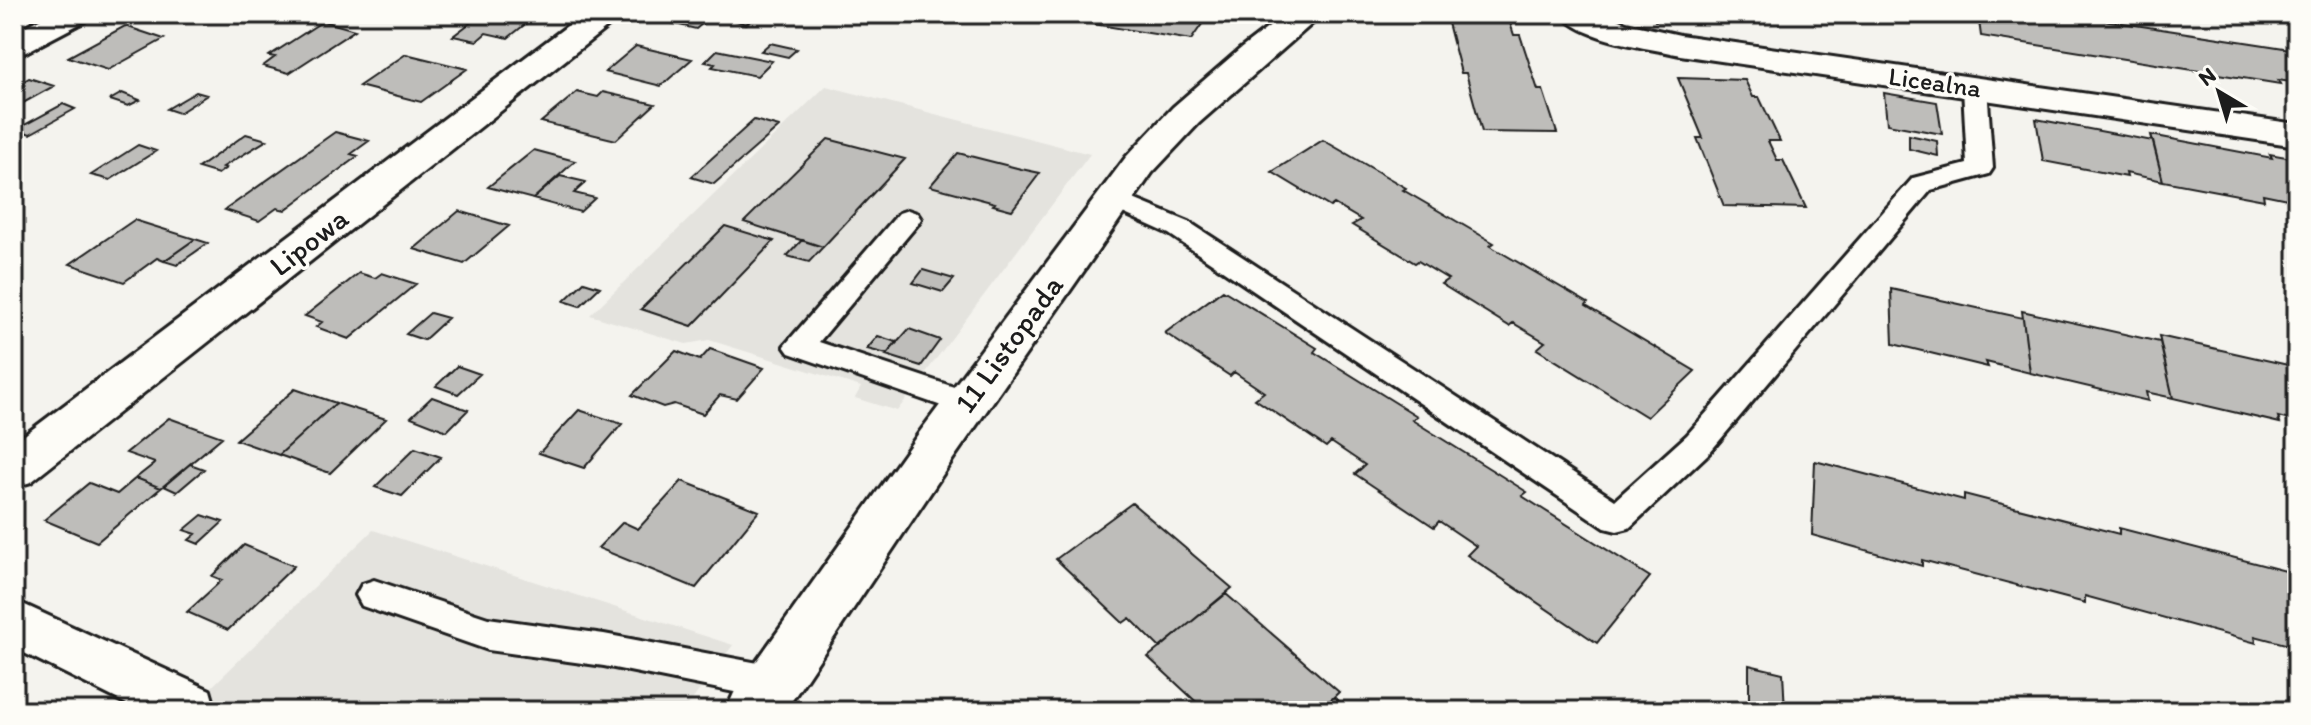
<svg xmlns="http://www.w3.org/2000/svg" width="2311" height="725" font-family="Itim,sans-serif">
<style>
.built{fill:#e4e3de}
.building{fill:#bebdba;stroke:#1c1c1c;stroke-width:2}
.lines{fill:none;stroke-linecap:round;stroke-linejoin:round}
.service-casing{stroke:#1c1c1c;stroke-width:6}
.minor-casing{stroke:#1c1c1c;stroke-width:6}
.tertiary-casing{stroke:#1c1c1c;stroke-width:6}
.service{fill:#fdfcf7;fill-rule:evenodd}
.minor{fill:#fdfcf7;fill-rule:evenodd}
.tertiary{fill:#fdfcf7;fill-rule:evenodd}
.labels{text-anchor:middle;stroke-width:7;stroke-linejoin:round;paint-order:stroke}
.far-street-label{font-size:26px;fill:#1c1c1c;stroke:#fdfcf7}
.street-label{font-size:30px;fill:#1c1c1c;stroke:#fdfcf7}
</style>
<rect width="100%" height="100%" fill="#f4f3ee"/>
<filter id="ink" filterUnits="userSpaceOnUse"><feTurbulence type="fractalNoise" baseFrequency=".0125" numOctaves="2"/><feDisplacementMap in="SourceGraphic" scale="16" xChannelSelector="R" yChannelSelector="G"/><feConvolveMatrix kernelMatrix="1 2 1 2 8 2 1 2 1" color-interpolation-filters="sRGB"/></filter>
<g filter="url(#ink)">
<!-- built -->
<path class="built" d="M826 86 1090 154 897 411 855 398 861 387 709 340 686 344 590 315Z
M373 530 733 645 684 711H187Z"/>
<!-- building -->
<path class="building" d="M482 14H538L508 38 486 33 477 41 453 36Z
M649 14H714L696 29 645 17Z
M742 14H760L746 24 733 20Z
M1032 14H1209L1191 40Z
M1652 14H1719L1723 22 1655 21Z
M1978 14 2077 16 2297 50V83L2278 80 2280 84 1981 36Z
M1447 19 1509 20 1514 35H1520L1538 90H1543L1557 133 1482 132 1466 73H1461Z
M323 21 355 30 289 73 263 66 275 57 269 56Z
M125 26 164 39 108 70 68 57Z
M770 43 797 49 788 57 761 51Z
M636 46 692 59 661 86 605 72Z
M717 50 772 61 757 76 712 67 715 64 705 62Z
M406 54 467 69 421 102 359 86Z
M29 78 54 86 14 108V79L22 82Z
M1678 78 1745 80 1753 97H1759L1780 141H1768L1777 160H1783L1806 208 1724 206 1697 138H1703Z
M196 92 207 95 179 113 167 109Z
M577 92 598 97 603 92 655 104 616 140 541 122Z
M122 93 140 100 128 106 110 100Z
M1884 93 1937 102 1942 134 1887 124Z
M63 104 75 109 30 134 17 129Z
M2036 119 2153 141 2163 181 2126 173 2127 177 2043 161Z
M754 120 779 127 714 184 691 177Z
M335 132 369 141 351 154 358 156 285 210 277 208 259 221 225 210Z
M246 134 267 140 223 167 226 168 218 174 198 168Z
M1909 135 1937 141 1938 156 1909 149Z
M2151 135 2272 158 2270 154 2297 159V201L2263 194 2264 200 2163 181Z
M828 139 905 159 823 247 744 222Z
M1323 140 1406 188 1403 190 1494 243 1490 246 1588 303 1586 306 1695 371 1647 417 1537 349 1545 342 1513 323 1509 326 1441 284 1448 279 1418 261 1415 263 1352 225 1361 220 1334 204 1330 207 1272 172Z
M138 145 156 151 110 180 91 175Z
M534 150 575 161 533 199 488 187Z
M958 153 1021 169 1040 173 1012 210 993 205 995 203 930 186Z
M560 176 586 182 574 193 595 198 580 212 533 199Z
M459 211 509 226 464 264 414 249Z
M134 220 195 239 164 261 157 258 124 282 70 264Z
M725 226 774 241 692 326 641 309Z
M195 239 208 243 177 265 164 261Z
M802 240 823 247 809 262 787 256Z
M923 270 954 279 943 292 913 283Z
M359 273 375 278 382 273 416 284 349 339 316 327 322 322 305 316Z
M584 282 600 287 580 306 564 301Z
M1891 289 2023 318 2030 373 1986 362 1988 367 1893 344Z
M1223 290 1317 348 1314 352 1417 416 1412 420 1527 492 1522 496 1650 577 1597 643 1467 555 1476 546 1439 521 1434 527 1355 474 1365 465 1331 442 1326 447 1255 399 1264 392 1234 372 1230 376 1165 333Z
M2022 311 2160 342 2173 398 2146 392 2148 401 2030 373Z
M430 313 448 318 424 340 406 334Z
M909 329 940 340 921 366 886 355Z
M878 336 896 342 887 354 867 349Z
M2159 336 2297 367V422L2278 417 2280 423 2173 398Z
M710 349 764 368 737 399 720 395 703 414 674 404 663 407 632 395 676 351 700 360Z
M457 366 480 374 458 394 436 386Z
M295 389 336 403 279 455 236 440Z
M432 397 468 410 447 431 411 417Z
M336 403 386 419 330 473 279 455Z
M579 410 622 424 584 468 539 453Z
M169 418 222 437 161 488 136 478 155 463 126 453Z
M415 448 441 457 402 496 375 487Z
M1815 461 1964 500V494L2119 534V528L2286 571 2297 608V647L2255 636 2256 643 2085 596V603L1922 560V566L1812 535Z
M190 464 204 469 177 492 164 486Z
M136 478 161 488 97 542 44 520 89 483 117 494Z
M682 481 759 511 696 588 598 548 623 522 638 529Z
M1132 503 1232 588 1160 648 1130 618 1123 623 1056 559Z
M202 515 223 522 199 544 189 540 196 534 184 530Z
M244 545 294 566 228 630 187 612 222 580 212 576Z
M1226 594 1339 692 1319 711H1206L1148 657Z
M1749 665 1783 673 1785 711H1749Z
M1334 697 1349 711H1319Z"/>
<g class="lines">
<defs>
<path id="service" d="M1975 81 1983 83 1987 88 1993 168 1989 174 1931 190 1709 453 1629 528 1617 531 1605 528 1169 234 1105 205 1101 199 1105 193 1114 191 1189 222 1615 500 1687 435 1913 178 1967 164 1963 88 1967 83Z
M908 210 917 213 921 219 917 225 819 342 978 395 982 403 978 411 967 414 956 411 789 353 784 346 899 213Z
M374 580 488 618 604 634 774 666 787 671 793 683 787 695 774 700 604 666 488 650 362 606 356 595 362 584Z"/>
<path id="minor" d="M49 14H90L85 21 26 52 14 55V32Z
M583 14H620L615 21 31 482 14 487V443Z
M1562 14H1605L1626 23 1680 35 2297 124V146L1680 55C1650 48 1580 40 1562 14Z
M14 600 210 690 216 711H141L14 648Z"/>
<path id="tertiary" d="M1286 14H1323L1199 123 1152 173 953 459 785 711H726L734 693 919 433 1126 157 1173 107 1239 50Z"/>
</defs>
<!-- service casing -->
<use href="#service" class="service-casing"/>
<!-- minor casing -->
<use href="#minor" class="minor-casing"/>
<!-- tertiary casing -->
<use href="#tertiary" class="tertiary-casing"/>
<!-- service -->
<use href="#service" class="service"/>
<!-- minor -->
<use href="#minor" class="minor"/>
<!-- tertiary -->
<use href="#tertiary" class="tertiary"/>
</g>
</g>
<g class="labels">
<!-- far-street labels -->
<g class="far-street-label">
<text transform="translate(1935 82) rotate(8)" y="9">Licealna</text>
</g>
<!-- street labels -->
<g class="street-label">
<text transform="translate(309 242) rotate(-38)" y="10">Lipowa</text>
<text transform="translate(1009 344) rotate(-54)" y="10">11 Listopada</text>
</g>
</g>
<!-- margin -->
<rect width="2311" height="725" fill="none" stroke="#fdfcf7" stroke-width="48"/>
<rect x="24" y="24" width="2263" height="677" fill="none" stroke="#1c1c1c" stroke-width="3" filter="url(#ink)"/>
<!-- north arrow -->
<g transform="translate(2219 92) rotate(322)" stroke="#fdfcf7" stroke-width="6" paint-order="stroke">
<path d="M0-6L14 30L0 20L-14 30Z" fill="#1c1c1c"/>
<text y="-12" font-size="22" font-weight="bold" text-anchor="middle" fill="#1c1c1c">N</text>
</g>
</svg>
